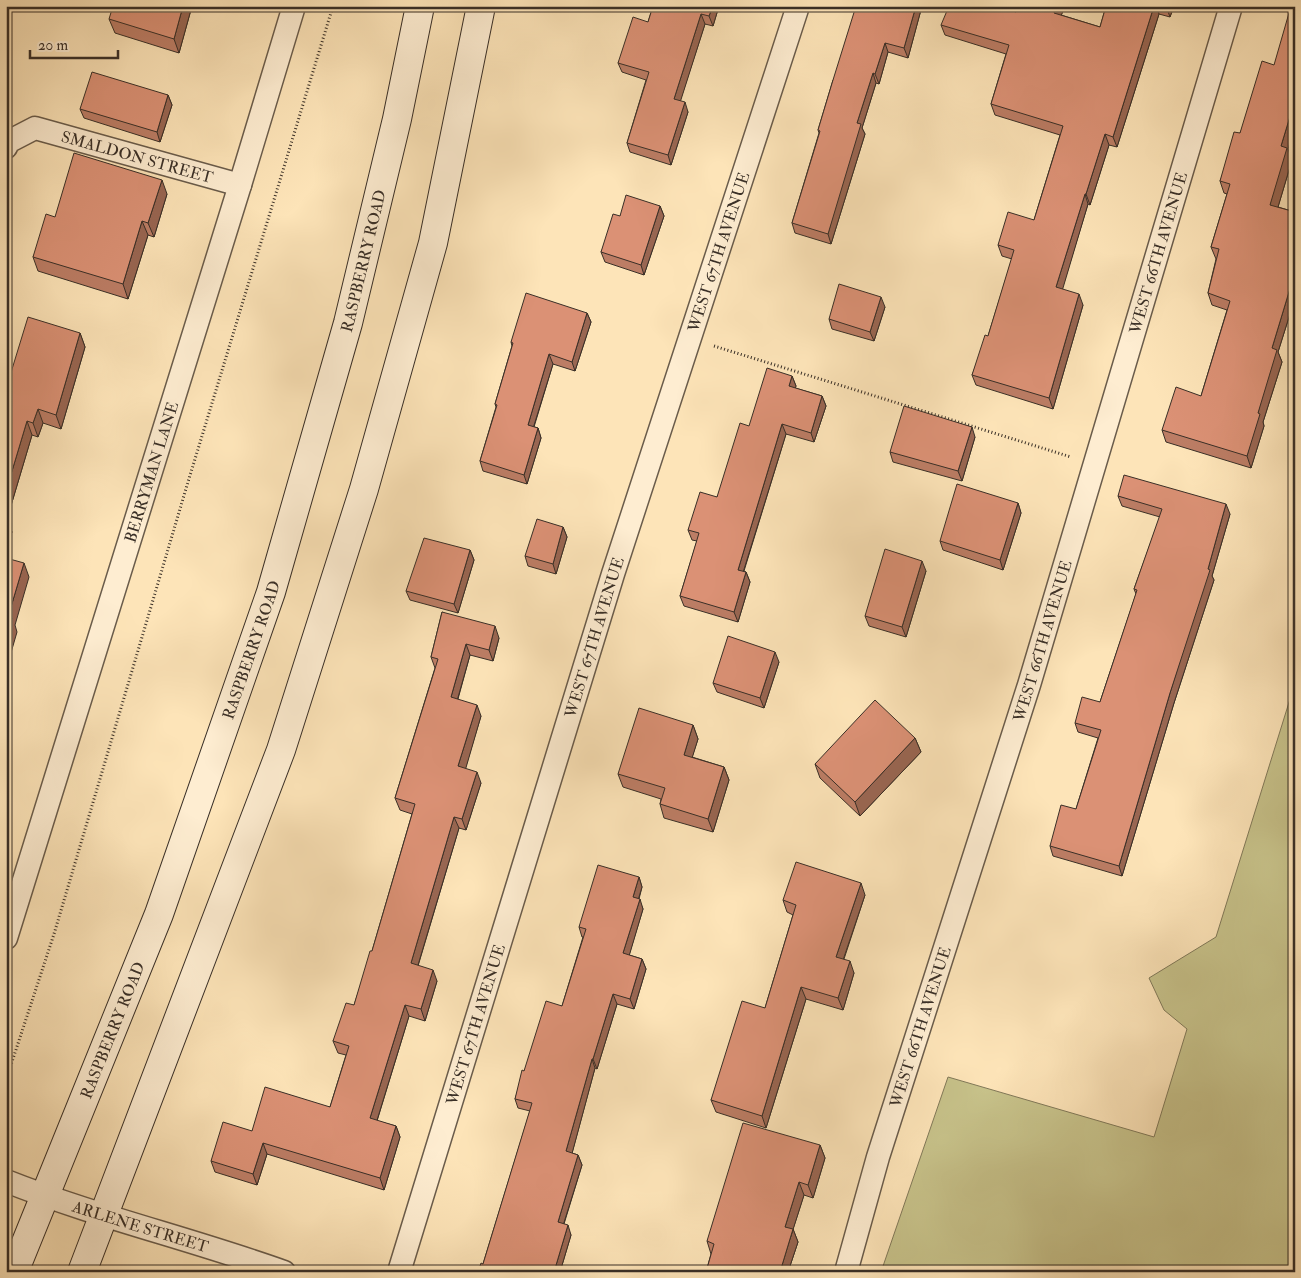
<svg xmlns="http://www.w3.org/2000/svg" width="1301" height="1278" font-family="'IM FELL Double Pica',serif">
<style>
.green{fill:#c7c28a;stroke:#807858}
.lines{fill:none;stroke-linecap:round;stroke-linejoin:round}
.street-casing{stroke:#6a5c4b;stroke-width:25}
.secondary-casing{stroke:#392f27;stroke-width:30}
.path{stroke:#392f27;stroke-width:3;stroke-dasharray:1 2.5;stroke-linecap:butt}
.street{stroke:#feedd1;stroke-width:22}
.secondary{stroke:#feedd1;stroke-width:28}
.wall{fill:#bc7d65;stroke:#392f27}
.shaded-wall{fill:#996652;stroke:#392f27}
.building{fill:#db9175;stroke:#392f27}
.labels{text-anchor:middle;stroke-width:4;stroke-linejoin:round;paint-order:stroke}
.street-label{font-size:16px;fill:#392f27;stroke:#feedd1}
</style>
<rect width="100%" height="100%" fill="#fde4b8"/>
<filter id="stains"><feTurbulence type="fractalNoise" baseFrequency=".004" numOctaves="4"/><feColorMatrix values="0 0 0 0 .2 0 0 0 0 .09 0 0 0 0 .02 0 0 0 .5 -.17"/></filter>
<radialGradient id="worn" r=".72"><stop offset=".6" stop-color="#630" stop-opacity="0"/><stop offset="1" stop-color="#630" stop-opacity=".3"/></radialGradient>
<!-- green -->
<path class="green" d="M1295 683V1272H881L948 1077 1154 1137 1187 1029 1164 1010 1149 978 1216 937Z"/>
<g class="lines">
<defs>
<g id="street">
<path id="s1" d="M6 147 8 142 35 128 240 185"/>
<path id="s2" d="M6 938 240 185 294 6"/>
<path id="s3" d="M6 1181C97 1217 192 1239 284 1272"/>
<path id="s4" d="M399 1272 613 574 798 6"/>
<path id="s5" d="M846 1272 878 1157 1029 685 1231 6"/>
</g>
<g id="secondary">
<path id="s6" d="M14 1272 159 914 271 592 348 323 397 119 420 6"/>
<path d="M82 1272 281 750 364 489 433 243 481 6"/>
</g>
</defs>
<!-- street casing -->
<use href="#street" class="street-casing"/>
<!-- secondary casing -->
<use href="#secondary" class="secondary-casing"/>
<!-- path -->
<path class="path" d="M714 346 1071 457
M6 1080 54 934 188 482 333 6"/>
<!-- street -->
<use href="#street" class="street"/>
<!-- secondary -->
<use href="#secondary" class="secondary"/>
</g>
<!-- wall -->
<path class="wall" d="M192 6 179 53 115 33 109 19Z
M653 6H719L713 26 705 24 680 101 688 112 671 165 630 152 627 143 646 80 622 72 618 63 648 22Z
M922 6 908 58 888 52 879 84 876 83 862 128 865 134 831 244 795 233 792 223 819 133 818 130 833 80Z
M1106 6H1174L1170 17 1159 14 1117 147 1109 145 1090 205 1088 204 1062 289 1083 305 1053 409 976 385 972 375 988 336 1012 259 1002 256 998 245 1034 220 1060 135 995 115 991 104 1006 54 945 35 941 25 1016 12 1063 11 1061 15 1100 27Z
M1274 65 1288 149 1292 160 1278 207 1295 212V298L1278 352 1282 362 1263 422 1264 426 1251 468 1166 442 1162 430 1201 396 1227 310 1212 305 1208 293 1216 259 1211 247 1227 194 1224 193 1220 181 1240 133Z
M168 95 172 105 160 142 84 118 80 109Z
M167 194 154 237 148 235 128 299 38 271 33 257 55 217Z
M660 206 664 216 644 275 605 262 601 252 620 216Z
M885 307 874 341 832 329 829 319Z
M587 313 591 322 575 371 553 364 534 427 538 428 541 438 527 484 483 471 480 461 496 407 495 404 512 346 511 342Z
M80 333 85 347 61 429 43 423 38 437 32 435 7 519 12 532 6 550 9 379Z
M792 376 796 386 795 388 822 396 826 406 814 442 786 434 744 571 746 572 750 582 738 622 684 606 680 596 697 541 692 540 688 530 717 497Z
M975 437 962 481 893 462 890 452Z
M1118 496 1230 514 1212 576 1214 580 1174 703 1122 876 1053 856 1050 846 1076 809 1098 738 1078 732 1075 723 1100 702 1136 594 1134 589 1160 517 1122 506Z
M1018 503 1021 513 1003 570 943 550 940 541Z
M563 527 567 537 556 574 528 566 525 556Z
M470 550 474 560 458 613 410 600 406 591Z
M926 571 906 637 869 626 865 616Z
M442 612 499 638 493 661 470 655 458 699 481 716 465 769 481 783 466 830 459 828 418 966 437 981 425 1021 409 1016 377 1121 396 1126 400 1137 384 1190 267 1154 257 1185 215 1172 211 1161 252 1131 330 1107 346 1055 338 1053 333 1041 354 1005 372 951 412 814 400 810 395 798 435 668 431 657Z
M779 662 764 708 717 692 713 683Z
M693 725 698 739 692 757 724 767 729 780 713 832 664 818 660 804 661 799 623 787 618 774Z
M915 738 921 752 860 816 820 778 815 764Z
M639 877 642 887 639 899 643 909 629 955 642 959 646 969 634 1009 617 1004 597 1069 595 1068 572 1153 578 1155 582 1165 564 1224 571 1235 560 1272H478L483 1264 530 1111 518 1108 515 1099 524 1071 562 1006 583 937H582L579 927Z
M865 895 844 959 854 973 843 1010 806 999 766 1128 716 1112 711 1100 765 1008 793 915 787 912 783 900Z
M820 1145 825 1158 813 1198 804 1195 793 1229 798 1242 788 1272H706L711 1254 707 1241Z"/>
<!-- shaded-wall -->
<path class="shaded-wall" d="M183 6H192L179 53 174 39Z
M713 6H719L713 26 709 16Z
M916 6H922L908 58 904 48Z
M1057 6H1061L1063 11 1058 24 1054 13Z
M1154 6H1156L1159 14 1117 147 1113 137Z
M1166 6H1174L1170 17Z
M701 14 705 24 678 109 674 99Z
M885 43 888 52 879 84 875 74Z
M873 73 876 83 862 128 865 134 831 244 828 234 857 123Z
M168 95 172 105 160 142 157 132Z
M1295 100V126L1288 149 1292 160 1275 217 1270 205 1281 146Z
M685 102 688 112 671 165 668 155Z
M1105 134 1109 145 1090 205 1086 194Z
M162 180 167 194 154 237 148 223Z
M1085 194 1088 204 1060 298 1056 287Z
M660 206 664 216 644 275 641 265Z
M142 221 148 235 128 299 123 284Z
M1295 272V298L1278 352 1282 362 1263 422 1264 426 1251 468 1247 456 1258 413 1272 348Z
M1079 294 1083 305 1053 409 1049 398Z
M881 297 885 307 874 341 870 332Z
M587 313 591 322 575 371 572 362Z
M80 333 85 347 61 429 56 415Z
M549 354 553 364 531 435 528 425Z
M792 376 796 386 793 396 789 386Z
M822 396 826 406 814 442 811 433Z
M38 409 43 423 38 437 33 423Z
M27 421 32 435 7 519 12 532 6 550V491Z
M782 424 786 434 741 579 738 570Z
M972 427 975 437 962 481 958 471Z
M538 428 541 438 527 484 524 475Z
M1018 503 1021 513 1003 570 1000 560Z
M1226 504 1230 514 1212 576 1214 580 1174 703 1122 876 1119 866 1170 693 1208 569Z
M563 527 567 537 556 574 553 564Z
M470 550 474 560 458 613 454 604Z
M922 561 926 571 906 637 902 627Z
M24 563 29 577 15 625 17 632 8 663 6 657V639L8 617Z
M746 572 750 582 738 622 734 612Z
M495 626 499 638 493 661 489 650Z
M466 644 470 655 455 708 451 697Z
M775 652 779 662 764 708 760 698Z
M477 705 481 716 463 778 458 766Z
M693 725 698 739 689 768 684 755Z
M915 738 921 752 860 816 855 802Z
M724 767 729 780 713 832 708 819Z
M477 772 481 783 466 830 462 819Z
M454 817 459 828 415 975 411 963Z
M639 877 642 887 636 907 633 897Z
M861 883 865 895 840 969 836 957Z
M640 899 643 909 627 963 623 953Z
M642 959 646 969 634 1009 630 999Z
M850 961 854 973 843 1010 838 998Z
M433 970 437 981 425 1021 421 1009Z
M801 987 806 999 766 1128 762 1116Z
M613 994 617 1004 597 1069 593 1059Z
M405 1005 409 1016 374 1130 370 1118Z
M592 1059 595 1068 570 1161 566 1151Z
M396 1126 400 1137 384 1190 380 1178Z
M263 1143 267 1154 257 1185 253 1174Z
M820 1145 825 1158 813 1198 808 1185Z
M578 1155 582 1165 561 1232 558 1222Z
M799 1182 804 1195 790 1239 785 1227Z
M568 1225 571 1235 560 1272H554Z
M793 1229 798 1242 788 1272H780Z"/>
<!-- building -->
<path class="building" d="M113 6H183L174 39 109 19Z
M653 6H713L709 16 701 14 674 99 685 102 668 155 627 143 649 72 618 63 633 17 648 22Z
M856 6H916L904 48 885 43 875 74 873 73 857 123 861 124 828 234 792 223 820 131 818 130 833 80Z
M949 6H997L1016 12 1017 6H1057L1054 13 1100 27 1106 6H1154L1113 137 1105 134 1086 194H1085L1056 287 1079 294 1049 398 972 375 985 335 988 336 1014 250 998 245 1008 212 1034 220 1063 126 991 104 1009 45 941 25Z
M1291 6H1295V100L1281 146 1287 148 1270 205 1295 212V272L1272 348 1277 350 1258 413 1260 414 1247 456 1162 430 1176 387 1201 396 1230 301 1208 293 1219 249 1211 247 1230 184 1220 181 1234 132 1240 133 1262 61 1274 65Z
M92 72 168 95 157 132 80 109Z
M74 153 162 180 148 223 142 221 123 284 33 257 46 214 55 217Z
M626 195 660 206 641 265 601 252 613 214 620 216Z
M839 284 881 297 870 332 829 319Z
M526 293 587 313 572 362 549 354 528 425 538 428 524 475 480 461 497 405 495 404 513 343 511 342Z
M28 317 80 333 56 415 38 409 33 423 27 421 6 491V378L9 379Z
M767 368 792 376 789 386 822 396 811 433 782 424 738 570 746 572 734 612 680 596 699 533 688 530 700 492 717 497 740 423 749 426Z
M904 406 972 427 958 471 890 452Z
M1124 475 1226 504 1208 569 1210 570 1170 693 1119 866 1050 846 1061 805 1076 809 1101 730 1075 723 1082 697 1100 702 1137 590 1134 589 1162 509 1118 496Z
M957 484 1018 503 1000 560 940 541Z
M537 519 563 527 553 564 525 556Z
M424 538 470 550 454 604 406 591Z
M885 549 922 561 902 627 865 616Z
M6 558 24 563 8 617 12 618 6 639Z
M442 612 495 626 489 650 466 644 451 697 477 705 458 766 477 772 462 819 454 817 411 963 433 970 421 1009 405 1005 370 1118 396 1126 380 1178 263 1143 253 1174 211 1161 223 1122 252 1131 265 1087 330 1107 349 1046 333 1041 346 1003 354 1005 370 951H372L415 804 395 798 438 659 431 657Z
M728 636 775 652 760 698 713 683Z
M875 700 915 738 855 802 815 764Z
M639 708 693 725 684 755 724 767 708 819 660 804 665 788 618 774Z
M796 862 861 883 836 957 850 961 838 998 801 987 762 1116 711 1100 742 1001 765 1008 796 905 783 900Z
M598 865 639 877 633 897 640 899 623 953 642 959 630 999 613 994 593 1059H592L566 1151 578 1155 558 1222 568 1225 554 1272H478L481 1263 483 1264 532 1103 515 1099 522 1070 524 1071 546 1001 562 1006 586 929 579 927Z
M743 1123 820 1145 808 1185 799 1182 785 1227 793 1229 780 1272H706L714 1244 707 1241Z"/>
<g class="labels">
<!-- street labels -->
<g class="street-label">
<text dy="6" stroke="none"><textPath href="#s1" startOffset="142">SMALDON STREET</textPath></text>
<text dy="6" stroke="none"><textPath href="#s4" startOffset="1069">WEST 67TH AVENUE</textPath></text>
<text dy="6" stroke="none"><textPath href="#s5" startOffset="1066">WEST 66TH AVENUE</textPath></text>
<text dy="6" stroke="none"><textPath href="#s6" startOffset="1071">RASPBERRY ROAD</textPath></text>
<text dy="6" stroke="none"><textPath href="#s2" startOffset="488">BERRYMAN LANE</textPath></text>
<text dy="6" stroke="none"><textPath href="#s4" startOffset="664">WEST 67TH AVENUE</textPath></text>
<text dy="6" stroke="none"><textPath href="#s5" startOffset="661">WEST 66TH AVENUE</textPath></text>
<text dy="6" stroke="none"><textPath href="#s6" startOffset="666">RASPBERRY ROAD</textPath></text>
<text dy="6" stroke="none"><textPath href="#s4" startOffset="259">WEST 67TH AVENUE</textPath></text>
<text dy="6" stroke="none"><textPath href="#s5" startOffset="256">WEST 66TH AVENUE</textPath></text>
<text dy="6" stroke="none"><textPath href="#s6" startOffset="261">RASPBERRY ROAD</textPath></text>
<text dy="6" stroke="none"><textPath href="#s3" startOffset="142">ARLENE STREET</textPath></text>
</g>
</g>
<!-- margin -->
<rect width="1301" height="1278" fill="none" stroke="#fde4b8" stroke-width="25"/>
<rect x="8" y="8" width="1286" height="1263" fill="none" stroke="#392f27" stroke-width="2.5"/>
<rect x="12" y="12" width="1276" height="1253" fill="none" stroke="#392f27"/>
<!-- scale -->
<path d="M30 50v8h88v-8" fill="none" stroke="#392f27" stroke-width="2.5"/>
<text x="38" y="50" font-size="15" fill="#392f27" stroke="#feedd1" stroke-width="4" paint-order="stroke">20 m</text>
<rect width="100%" height="100%" filter="url(#stains)"/>
<rect width="100%" height="100%" fill="url(#worn)"/>
</svg>
